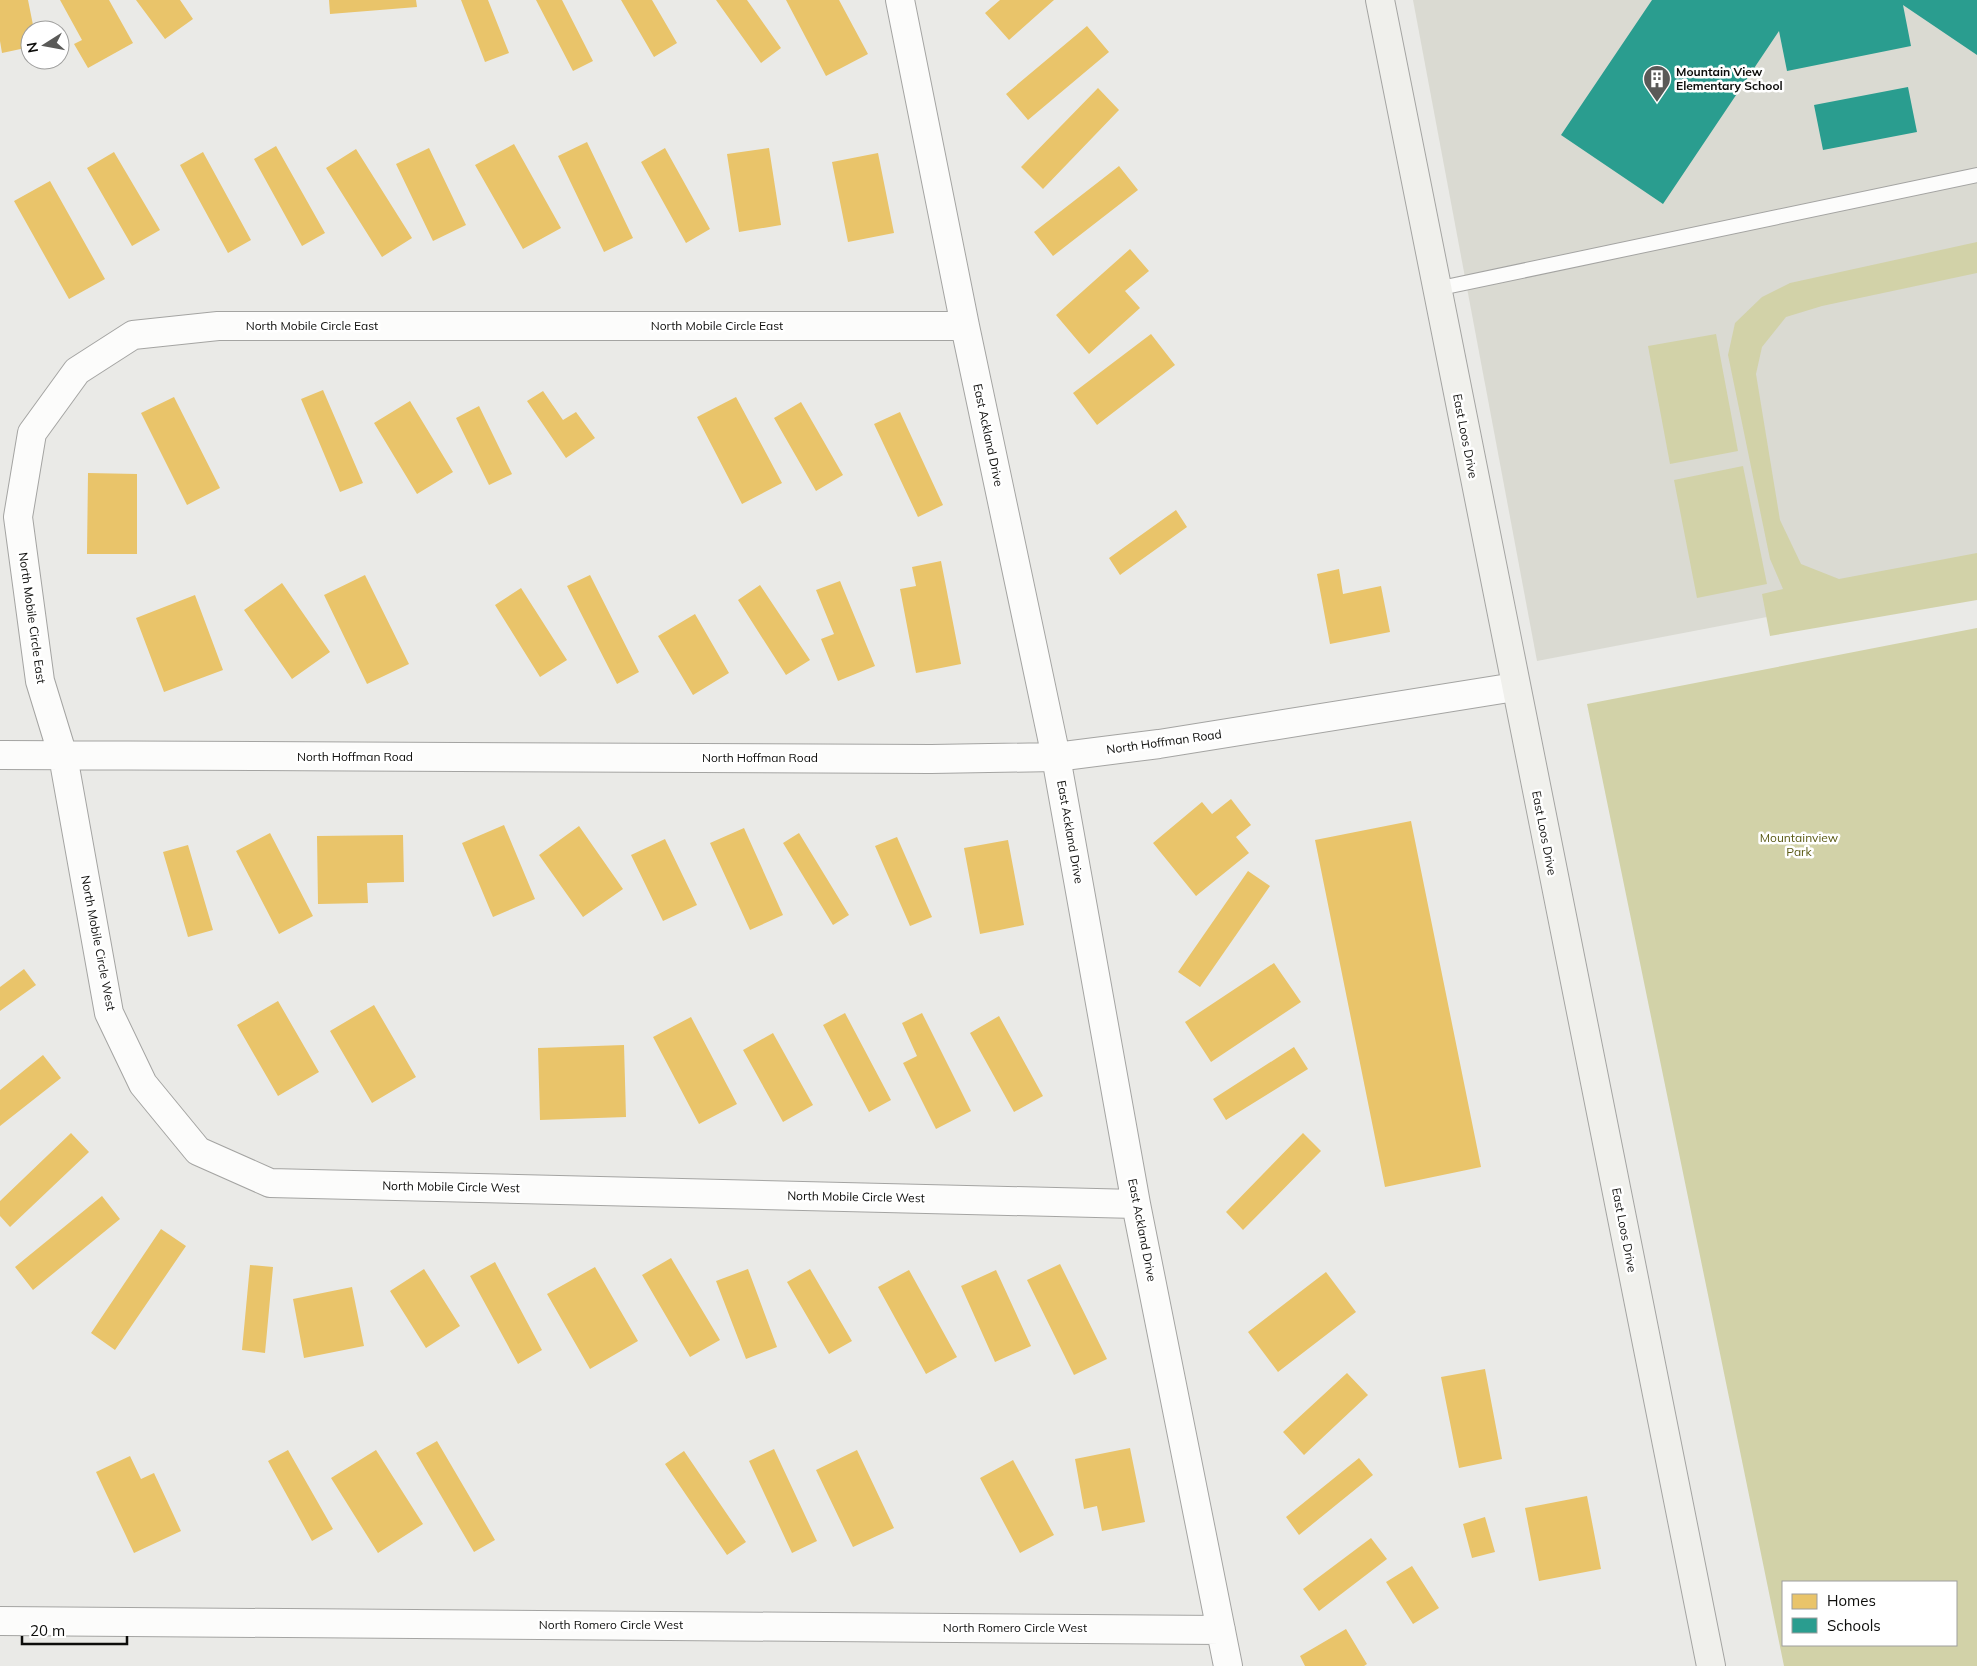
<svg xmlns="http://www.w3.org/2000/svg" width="1977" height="1666" font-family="Mulish,sans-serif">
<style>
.built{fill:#dadad2}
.green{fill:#d2d2a8;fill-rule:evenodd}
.homes{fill:#e9c46a}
.schools{fill:#2a9d8f}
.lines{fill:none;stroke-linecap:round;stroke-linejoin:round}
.lane-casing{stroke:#a4a4a2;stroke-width:16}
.street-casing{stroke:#a4a4a2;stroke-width:30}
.secondary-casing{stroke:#a4a4a2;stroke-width:30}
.lane{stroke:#fcfcfb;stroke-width:14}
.street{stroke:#fcfcfb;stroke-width:28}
.secondary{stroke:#f0f0ec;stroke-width:28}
.labels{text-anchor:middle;stroke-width:5;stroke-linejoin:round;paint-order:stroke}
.poi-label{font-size:12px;font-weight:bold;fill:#0d0d0b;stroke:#fff;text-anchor:start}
.street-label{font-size:12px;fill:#0d0d0b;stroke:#fff}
.park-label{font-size:12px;fill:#5a5a14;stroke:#fff}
</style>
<rect width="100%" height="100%" fill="#eaeae7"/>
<!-- built -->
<path class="built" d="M1413 0H1977V577L1537 661Z"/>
<!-- green -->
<path class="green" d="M1977 242V273L1822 306 1786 317 1762 347 1756 374 1780 520 1801 564 1839 579 1977 553V600L1770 636 1762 594 1783 589 1770 559 1728 355 1735 323 1762 297 1790 283Z
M1716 334 1738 451 1670 464 1648 346Z
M1743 466 1767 584 1697 598 1674 480Z
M1977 628V1666H1784L1587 704ZM1783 1582H1956V1645H1783Z"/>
<!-- homes -->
<path class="homes" d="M0 0H28L34 30H30V47L2 53 0 41Z
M60 0H109L133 43 88 68 74 44 82 40Z
M136 0H180L193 19 165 39Z
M329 0H416L417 7 330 14Z
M461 0H488L509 53 485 62Z
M536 0H562L593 61 573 71Z
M621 0H652L677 43 654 57Z
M716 0H747L781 48 761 63Z
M786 0H839L868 54 826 76Z
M1000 0H1054L1009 40 985 13Z
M1087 26 1109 52 1028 120 1006 94Z
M1098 88 1119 110 1043 189 1021 167Z
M587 142 633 238 604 252 558 156Z
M514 144 561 228 523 249 475 165Z
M276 146 325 233 302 246 254 159Z
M429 148 466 225 433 241 396 164Z
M665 148 710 229 686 243 641 162Z
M769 148 781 225 739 232 727 154Z
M356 149 412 238 382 257 326 168Z
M114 152 160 230 132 246 87 168Z
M203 152 251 240 228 253 180 165Z
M878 153 894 233 848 242 832 162Z
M1119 166 1138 190 1053 256 1034 232Z
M50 181 105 279 69 299 14 201Z
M1130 249 1149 271 1125 291 1140 308 1089 354 1056 315Z
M1151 334 1175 365 1097 425 1073 393Z
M323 390 363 483 340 492 301 399Z
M543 391 563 420 576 412 595 438 566 458 527 401Z
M174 397 220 488 187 505 141 413Z
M736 397 782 483 742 504 697 417Z
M410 401 453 472 417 494 374 423Z
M801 402 843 475 816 491 774 418Z
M479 406 512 474 489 485 456 418Z
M900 412 943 505 918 517 874 424Z
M88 473 137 474V554H87Z
M1176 510 1187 527 1120 575 1109 558Z
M941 561 961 664 916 673 900 589 916 586 912 567Z
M1339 569 1343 594 1381 586 1390 632 1330 644 1317 574Z
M365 575 409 664 367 684 324 595Z
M590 575 639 672 617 684 567 586Z
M840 581 875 666 838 681 821 639 834 634 816 590Z
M282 583 330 652 292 679 244 610Z
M760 585 810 660 786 675 738 600Z
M521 588 567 660 540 677 495 605Z
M195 595 223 670 164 692 136 618Z
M695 614 729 673 693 695 658 636Z
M1231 799 1251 825 1236 837 1249 853 1196 896 1153 843 1202 802 1212 814Z
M1411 821 1481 1167 1385 1187 1315 840Z
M504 825 535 899 493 917 462 843Z
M579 826 623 889 583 917 539 855Z
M744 828 783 915 750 930 710 843Z
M270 833 313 916 279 934 236 851Z
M799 833 849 915 833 925 783 843Z
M403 835 404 882 367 883 368 903 318 904 317 836Z
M897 837 932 917 910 926 875 846Z
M665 839 697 905 663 921 631 855Z
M1008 840 1024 925 980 934 964 848Z
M188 845 213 930 188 937 163 852Z
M1248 871 1270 886 1200 987 1178 972Z
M1274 963 1301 1002 1211 1062 1185 1022Z
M24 969 36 985 0 1011V987Z
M278 1001 319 1072 278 1096 237 1025Z
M374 1005 416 1077 372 1103 330 1031Z
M845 1013 891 1100 869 1112 823 1025Z
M922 1013 971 1111 936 1129 903 1063 917 1056 902 1023Z
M999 1016 1043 1096 1014 1112 970 1033Z
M691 1017 737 1104 699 1124 653 1037Z
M773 1033 813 1105 783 1122 743 1050Z
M624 1045 626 1117 540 1120 538 1048Z
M1294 1047 1308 1069 1226 1120 1213 1099Z
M43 1055 61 1078 0 1126V1090Z
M71 1133 89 1152 10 1227 0 1216V1201Z
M1303 1133 1321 1151 1243 1230 1226 1212Z
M102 1196 120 1219 33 1290 15 1267Z
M161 1229 186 1246 115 1350 91 1333Z
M671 1258 720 1340 690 1357 642 1275Z
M495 1262 542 1350 518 1364 470 1276Z
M1060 1264 1107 1359 1074 1375 1027 1280Z
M250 1265 273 1267 265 1353 242 1350Z
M595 1267 638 1341 590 1369 547 1294Z
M424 1269 460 1326 426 1348 390 1291Z
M748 1269 777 1347 746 1359 716 1281Z
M810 1269 852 1341 829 1354 787 1282Z
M909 1270 957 1357 926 1374 878 1287Z
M996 1270 1031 1346 995 1362 961 1286Z
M1326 1272 1356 1312 1278 1372 1248 1332Z
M352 1287 364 1346 304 1358 293 1299Z
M1485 1369 1502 1459 1459 1468 1441 1377Z
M1347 1373 1368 1395 1304 1455 1283 1432Z
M437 1441 495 1540 474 1552 416 1453Z
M1130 1448 1145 1522 1102 1531 1097 1506 1084 1509 1075 1459Z
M774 1449 817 1541 792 1553 749 1461Z
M288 1450 333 1529 312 1541 268 1461Z
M376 1450 423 1524 378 1553 331 1478Z
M857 1450 894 1528 853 1547 816 1470Z
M684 1451 746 1542 727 1555 665 1464Z
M130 1456 141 1479 154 1473 181 1531 134 1553 96 1472Z
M1359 1458 1373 1475 1299 1535 1286 1517Z
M1013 1460 1054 1535 1020 1553 980 1478Z
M1587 1496 1601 1569 1539 1581 1525 1508Z
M1485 1517 1495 1552 1472 1558 1463 1524Z
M1371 1538 1387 1559 1319 1611 1303 1589Z
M1412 1566 1439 1608 1413 1624 1386 1582Z
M1346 1629 1367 1664 1364 1666H1305L1300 1656Z"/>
<!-- schools -->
<path class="schools" d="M1652 0H1977V55L1903 5 1911 46 1787 71 1779 31 1663 204 1561 135Z
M1908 87 1917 132 1823 150 1814 105Z"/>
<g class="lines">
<defs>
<path id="lane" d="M1436 289 1977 175"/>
<path id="street" d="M900 0 965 326 1056 757 1136 1204 1228 1666
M965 326H218L133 335 77 371 32 433 18 517 40 681 63 756 109 1013 143 1084 198 1151 270 1183 1136 1204
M0 755 931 759 1056 757 1159 744 1515 687
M0 1621 1221 1630"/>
<path id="secondary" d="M1380 0 1711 1666"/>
</defs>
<!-- lane casing -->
<use href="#lane" class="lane-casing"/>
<!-- street casing -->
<use href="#street" class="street-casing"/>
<!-- secondary casing -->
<use href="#secondary" class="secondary-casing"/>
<!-- lane -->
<use href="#lane" class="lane"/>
<!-- street -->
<use href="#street" class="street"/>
<!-- secondary -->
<use href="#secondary" class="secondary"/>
</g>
<!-- icons -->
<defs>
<symbol id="building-pin" viewBox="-11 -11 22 30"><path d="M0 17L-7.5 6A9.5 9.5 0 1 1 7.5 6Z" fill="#5a5a58" stroke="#fff"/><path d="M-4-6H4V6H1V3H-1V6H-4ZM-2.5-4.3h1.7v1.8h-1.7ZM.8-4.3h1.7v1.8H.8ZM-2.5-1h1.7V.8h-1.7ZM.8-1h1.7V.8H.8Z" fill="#fff"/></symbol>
</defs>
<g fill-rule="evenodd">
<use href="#building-pin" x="1641" y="63" width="32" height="43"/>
</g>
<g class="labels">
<!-- poi labels -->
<g class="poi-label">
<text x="1676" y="76">Mountain View<tspan x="1676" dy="14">Elementary School</tspan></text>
</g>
<!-- street labels -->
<g class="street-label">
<text x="312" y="330">North Mobile Circle East</text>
<text x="717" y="330">North Mobile Circle East</text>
<text transform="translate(988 435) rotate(78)" y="4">East Ackland Drive</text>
<text transform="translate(1465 436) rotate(79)" y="4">East Loos Drive</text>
<text transform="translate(32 618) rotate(82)" y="4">North Mobile Circle East</text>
<text transform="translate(1164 742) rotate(-8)" y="4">North Hoffman Road</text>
<text x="355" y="761">North Hoffman Road</text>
<text x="760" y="762">North Hoffman Road</text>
<text transform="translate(1070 832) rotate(80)" y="4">East Ackland Drive</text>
<text transform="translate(1544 833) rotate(79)" y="4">East Loos Drive</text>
<text transform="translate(98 943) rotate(79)" y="4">North Mobile Circle West</text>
<text transform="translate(451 1187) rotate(1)" y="4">North Mobile Circle West</text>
<text transform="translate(856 1197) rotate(1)" y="4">North Mobile Circle West</text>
<text transform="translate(1142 1230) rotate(79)" y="4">East Ackland Drive</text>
<text transform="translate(1624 1230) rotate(79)" y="4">East Loos Drive</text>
<text x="611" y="1629">North Romero Circle West</text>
<text x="1015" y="1632">North Romero Circle West</text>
</g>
<!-- park labels -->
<g class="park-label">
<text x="1799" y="842">Mountainview<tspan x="1799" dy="14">Park</tspan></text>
</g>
</g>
<!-- legend -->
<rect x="1782" y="1581" width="175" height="65" fill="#ffffff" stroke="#9e9e9d"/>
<rect x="1792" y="1594" width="25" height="15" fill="#e9c46a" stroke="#9e9e9d"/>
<text x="1827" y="1606" font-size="15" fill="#0d0d0b">Homes</text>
<rect x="1792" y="1618" width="25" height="15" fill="#2a9d8f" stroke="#9e9e9d"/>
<text x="1827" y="1631" font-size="15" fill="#0d0d0b">Schools</text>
<!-- north arrow -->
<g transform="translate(45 45) rotate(259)"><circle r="24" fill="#ffffff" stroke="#9e9e9d"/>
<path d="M0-4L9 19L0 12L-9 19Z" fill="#5a5a58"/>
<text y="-8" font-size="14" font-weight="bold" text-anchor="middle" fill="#0d0d0b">N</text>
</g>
<!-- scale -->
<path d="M22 1636v8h105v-8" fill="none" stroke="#0d0d0b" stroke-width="2.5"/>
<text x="30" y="1636" font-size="15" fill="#0d0d0b" stroke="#ffffff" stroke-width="4" paint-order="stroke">20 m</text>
</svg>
